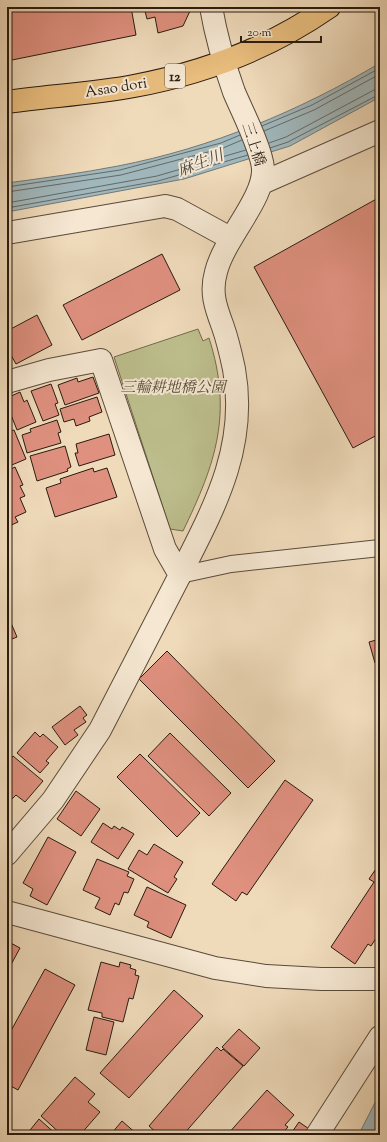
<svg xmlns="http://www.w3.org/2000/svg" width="387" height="1142" font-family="'Sorts Mill Goudy','Noto Serif JP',serif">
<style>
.green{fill:#bdbe8d;stroke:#726c4e}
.water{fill:#a0b7bc;stroke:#707977}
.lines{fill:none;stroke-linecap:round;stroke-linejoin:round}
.shore{stroke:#646966;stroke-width:1}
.building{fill:#df907f;stroke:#281b10}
.service-casing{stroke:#5a4b3a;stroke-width:18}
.minor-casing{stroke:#5a4b3a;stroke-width:24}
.tertiary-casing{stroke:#5a4b3a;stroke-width:24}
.primary-casing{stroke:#281b10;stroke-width:24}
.service{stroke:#f5e7d2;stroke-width:16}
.minor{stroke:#f5e7d2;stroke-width:22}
.tertiary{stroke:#f5e7d2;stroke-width:22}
.primary{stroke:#e8bd7d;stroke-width:22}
.labels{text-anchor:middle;stroke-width:4;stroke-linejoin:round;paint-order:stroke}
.shield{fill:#f5e7d2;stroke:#66584a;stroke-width:1}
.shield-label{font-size:14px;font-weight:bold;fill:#281b10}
.street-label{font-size:15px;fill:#281b10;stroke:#f5e7d2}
.park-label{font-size:15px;font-style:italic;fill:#554c36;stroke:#f5e7d2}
.water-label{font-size:16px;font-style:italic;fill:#4c4a44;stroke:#f5e7d2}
</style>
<rect width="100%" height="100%" fill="#efdaba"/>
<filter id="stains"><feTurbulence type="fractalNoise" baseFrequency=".005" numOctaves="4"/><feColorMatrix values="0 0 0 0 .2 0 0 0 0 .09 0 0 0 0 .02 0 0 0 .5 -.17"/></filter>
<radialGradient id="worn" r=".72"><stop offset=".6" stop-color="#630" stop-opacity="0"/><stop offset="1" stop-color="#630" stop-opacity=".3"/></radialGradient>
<!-- green -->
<path class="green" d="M198 329 203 341 209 338C233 413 216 463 183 531L170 529 114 357Z"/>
<!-- water -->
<path class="water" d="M380 63V97L290 146 184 179 7 212V183C44 178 82 173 118 166 211 148 299 111 380 63Z
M380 1093V1135H358L360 1132Z"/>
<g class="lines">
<!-- shore -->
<path class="shore" d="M262 126 312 105 380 68
M264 131 314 110 380 74
M269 143 286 137 374 90 380 89
M270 148 288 142 380 94
M7 187 120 170 221 143 240 135
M7 192 121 175 223 148 242 140
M7 203 157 176 246 150
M7 208 158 181 248 155"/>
</g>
<!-- building -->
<path class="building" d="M7 7H131L136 35 7 61Z
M144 7H188L190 11 183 26 158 33 155 17 147 19Z
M380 197V437L379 434 353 448 254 267Z
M162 254 180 290 82 340 63 305Z
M37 315 52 345 16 364 7 348V331Z
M93 377 99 393 65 405 58 385 77 378 78 382Z
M51 384 58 403 55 404 59 415 43 421 31 391Z
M20 392 24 402 27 400 36 422 17 430 7 405V398Z
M97 397 102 412 89 417 90 421 76 426 74 419 64 422 60 409Z
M57 420 61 432 58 433 61 443 27 453 22 435 31 432 30 429Z
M7 424 10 431 14 430 26 459 7 467Z
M109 434 115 455 79 466 75 453H78L76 444Z
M65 446 71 467 67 469 68 471 37 481 30 456Z
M15 467 23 485 20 486 25 496 20 498 26 512 15 517 18 522 7 527V471Z
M93 468 94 472 107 468 117 497 55 517 46 488 61 483 60 479Z
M11 623 17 637 7 641V625Z
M380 639V662L375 663 369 642Z
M167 651 275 761 248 788 139 679Z
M80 706 87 715 83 718 86 722 74 730 78 735 65 745 52 727Z
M35 732 40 737 43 734 58 747 46 761 49 763 40 773 17 753Z
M170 733 231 793 209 816 148 756Z
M140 754 200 813 177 837 117 777Z
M13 756 43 781 25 802 16 795 11 800 7 796V764Z
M285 780 313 800 247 895 242 892 236 901 212 884Z
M76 791 100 809 81 836 57 819Z
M103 823 112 829 114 826 120 830 122 827 134 834 118 859 91 842Z
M48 837 76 852 47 905 30 896 33 889 23 883Z
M154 844 183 862 174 877 177 879 168 893 128 869 139 850 147 855Z
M97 859 129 872 127 876 134 879 128 893 124 892 119 905 115 903 110 915 95 908 100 898 83 890Z
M380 863V932L371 946 368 944 355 964 331 947 374 882 369 879Z
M147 887 186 905 171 938 147 927 149 922 134 915Z
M7 941 20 948 7 972Z
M101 962 119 967 120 962 131 965 130 968 136 970 135 975 139 976 133 999 129 998 123 1022 102 1017V1013L88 1010Z
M45 969 75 985 18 1090 7 1084V1038Z
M174 990 203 1016 129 1098 100 1073Z
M94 1017 114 1022 106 1055 86 1050Z
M239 1029 260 1048 244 1066 222 1047Z
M217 1047 221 1051 223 1049 243 1066 183 1135H159L149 1126Z
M75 1077 95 1094 88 1102 100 1112 80 1135H62L41 1116Z
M267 1090 294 1115 285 1125 288 1127 281 1135H227Z
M39 1119 57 1135H26Z
M122 1121 138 1135H104L108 1131 111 1134Z
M299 1122 312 1131 309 1135H290Z"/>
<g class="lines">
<defs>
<path id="service" d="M180 575 231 564 380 548"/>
<path id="minor" d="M262 183 380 131
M7 233 165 206 177 209 230 238
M7 382 49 370 101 360 165 549 180 575 100 730 53 800 7 854
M317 1135 380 1037"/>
<path id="tertiary" d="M180 575C214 508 248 447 234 369 231 355 228 341 223 327 216 308 210 293 216 272 224 239 265 198 263 168 261 148 242 111 234 92 224 64 216 36 211 7
M7 912 215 968 266 976 321 979H380"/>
<path id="primary" d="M7 102C49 96 92 94 134 86 204 73 270 48 329 7"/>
</defs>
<!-- service casing -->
<use href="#service" class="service-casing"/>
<!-- minor casing -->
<use href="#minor" class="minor-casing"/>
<!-- tertiary casing -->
<use href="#tertiary" class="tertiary-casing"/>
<!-- primary casing -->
<use href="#primary" class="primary-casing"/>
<!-- service -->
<use href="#service" class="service"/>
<!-- minor -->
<use href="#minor" class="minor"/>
<!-- tertiary -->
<use href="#tertiary" class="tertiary"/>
<!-- primary -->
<use href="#primary" class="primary"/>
</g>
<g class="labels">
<!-- shield labels -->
<rect class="shield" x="165" y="64" width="20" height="24" rx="3"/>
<g class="shield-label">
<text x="175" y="81">12</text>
</g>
<!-- street labels -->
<g class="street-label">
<text transform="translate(116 87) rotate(-9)" y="5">Asao dori</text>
<text transform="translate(254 144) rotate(72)" y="5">三上橋</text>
</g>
<!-- park labels -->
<g class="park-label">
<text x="173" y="392">三輪耕地橋公園</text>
</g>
<!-- water labels -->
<g class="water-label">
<text transform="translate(200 162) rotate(-21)" y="6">麻生川</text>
</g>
</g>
<!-- margin -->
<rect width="387" height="1142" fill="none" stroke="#efdaba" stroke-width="24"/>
<rect x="8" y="8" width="371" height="1126" fill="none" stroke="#281b10" stroke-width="2"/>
<rect x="12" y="12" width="363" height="1118" fill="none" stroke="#281b10"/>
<!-- scale -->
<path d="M241 36v6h80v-6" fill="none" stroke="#281b10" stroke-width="2"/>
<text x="247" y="36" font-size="12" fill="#281b10" stroke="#f5e7d2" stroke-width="3" paint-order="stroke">20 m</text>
<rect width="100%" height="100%" filter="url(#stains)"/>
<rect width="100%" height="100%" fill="url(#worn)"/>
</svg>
